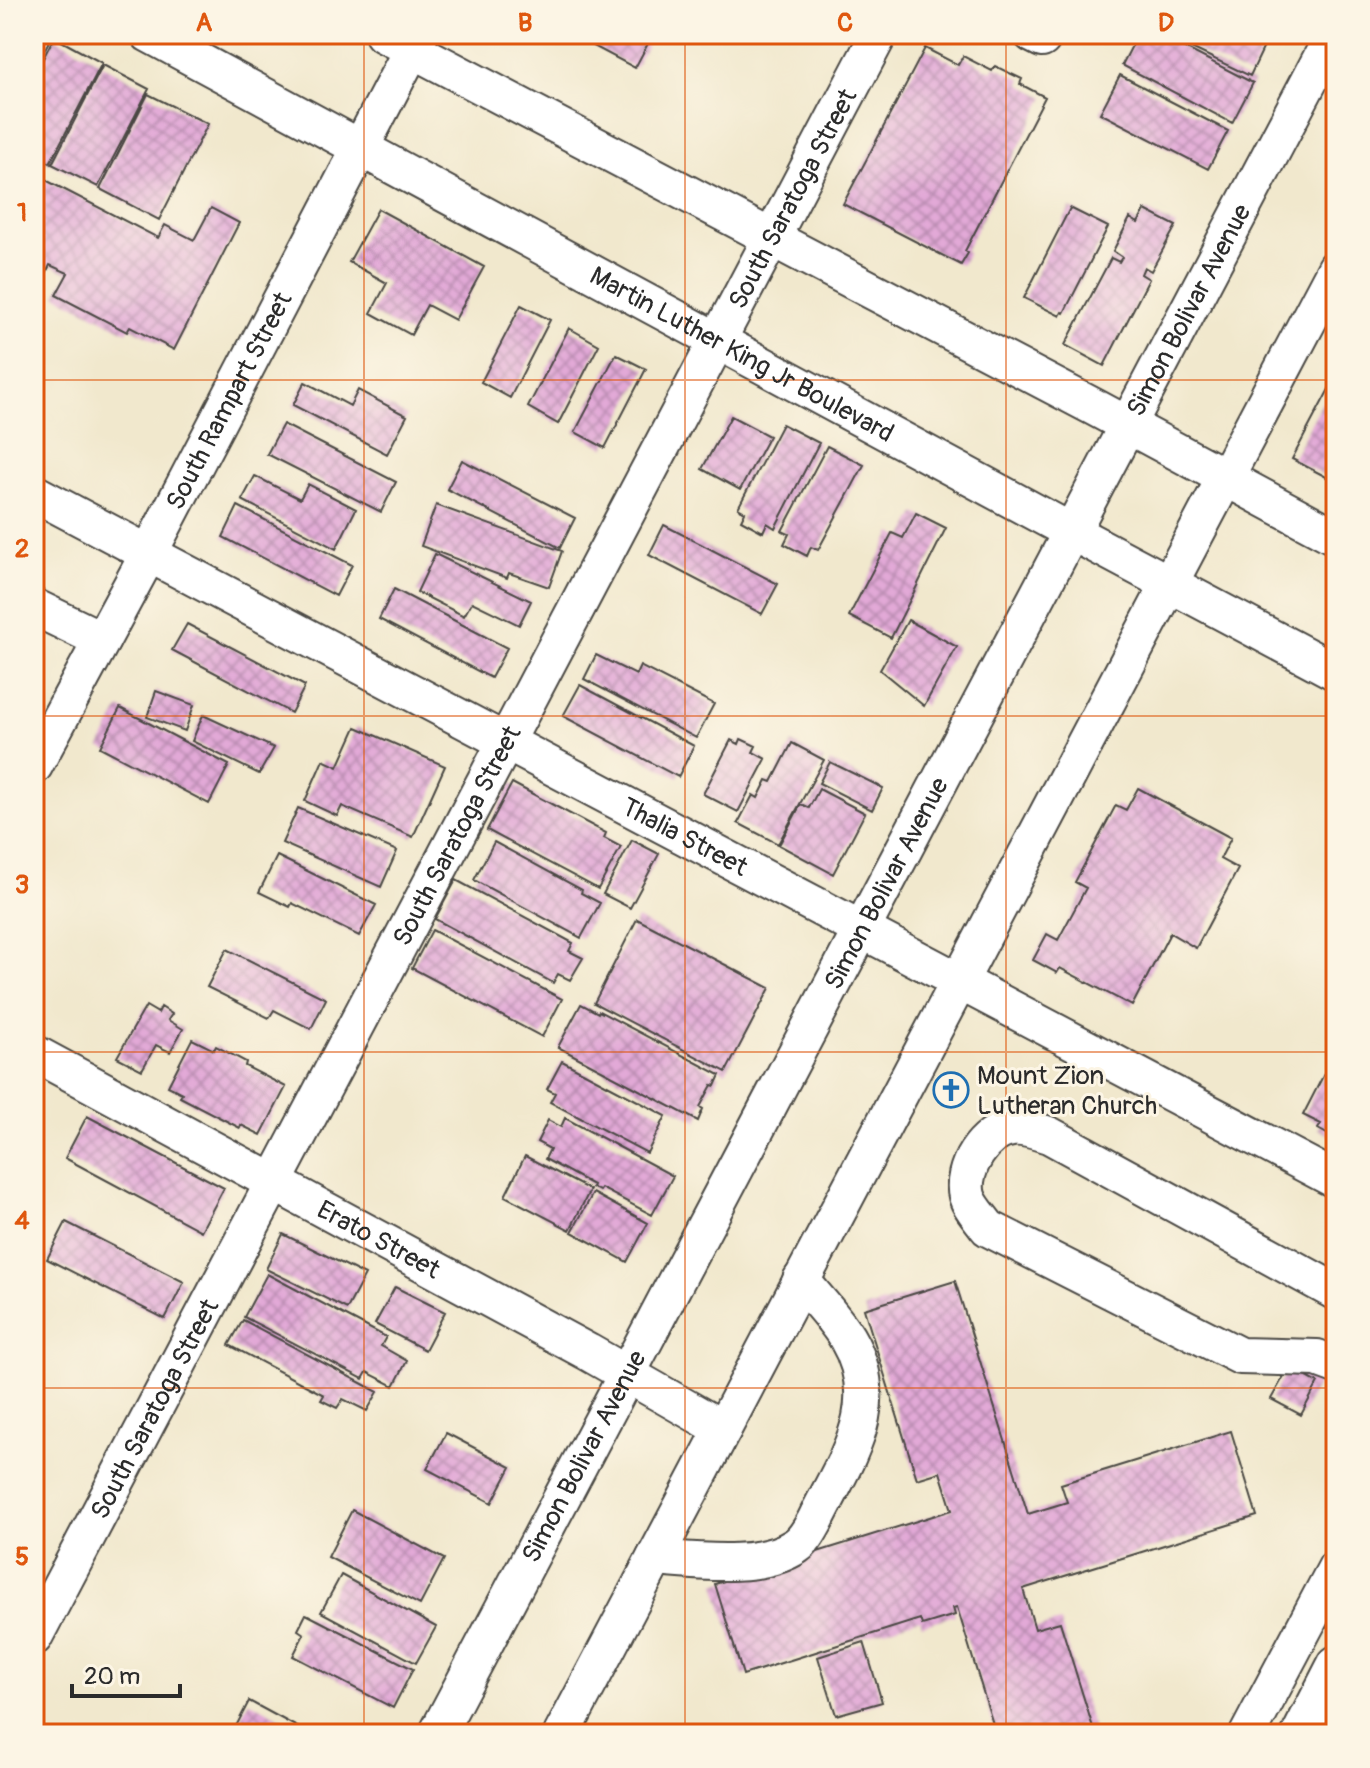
<svg xmlns="http://www.w3.org/2000/svg" width="1370" height="1768" font-family="Pangolin,sans-serif">
<style>
.building{fill:url(#building-cross-hatch)}
.lines{fill:none;stroke-linecap:round;stroke-linejoin:round}
.minor-casing{stroke:#494743;stroke-width:40}
.minor{stroke:#fff;stroke-width:36}
.grid{fill:none;stroke:#df570e;stroke-width:2;stroke-opacity:0.55}
.labels{text-anchor:middle;stroke-width:6;stroke-linejoin:round;paint-order:stroke}
.street-label{font-size:26px;fill:#2b2b2b;stroke:#fcf5e5}
.poi-label{font-size:26px;fill:#2b2b2b;stroke:#fcf5e5;text-anchor:start}
.neatline{fill:none;stroke:#df570e;stroke-width:3}
.grid-label{font-size:26px;text-anchor:middle;font-weight:bold;fill:#df570e}
</style>
<defs>
<pattern id="building-cross-hatch" width="8" height="8" patternUnits="userSpaceOnUse" patternTransform="scale(2)"><rect width="8" height="8" fill="#e2a9d7"/><path d="M0 0l8 8M0 8l8-8" fill="none" stroke="#b78aaf"/></pattern>
</defs>
<rect width="100%" height="100%" fill="#fcf5e5"/>
<filter id="ink" filterUnits="userSpaceOnUse"><feTurbulence type="fractalNoise" baseFrequency=".0125" numOctaves="2"/><feDisplacementMap in="SourceGraphic" scale="16" xChannelSelector="R" yChannelSelector="G"/><feConvolveMatrix kernelMatrix="1 2 1 2 8 2 1 2 1" color-interpolation-filters="sRGB"/></filter>
<filter id="wash" filterUnits="userSpaceOnUse"><feTurbulence type="fractalNoise" baseFrequency=".006" numOctaves="4" result="noise"/><feDisplacementMap in="SourceGraphic" scale="32" xChannelSelector="R" yChannelSelector="G"/><feGaussianBlur stdDeviation="1.8" result="paint"/><feColorMatrix in="noise" values="0 0 0 0 0 0 0 0 0 0 0 0 0 0 0 0 0 1.4 0 .05"/><feComposite in="paint" operator="in"/></filter>
<g filter="url(#wash)">
<rect width="100%" height="100%" fill="#f1e8cd"/>
<g id="blocks">
<!-- building -->
<path class="building" d="M34 34 49 41 34 70Z
M571 34H653L635 68Z
M1138 34H1158L1253 83 1232 123 1122 65Z
M1162 34H1270L1250 76Z
M54 37 102 63 50 163 34 155V76Z
M925 48 958 65 963 56 992 71 995 66 1022 79 1020 84 1045 97 965 251 968 253 961 265 843 204Z
M103 65 149 89 98 187 52 164Z
M1120 75 1228 131 1208 169 1100 113Z
M148 94 208 124 159 220 100 189Z
M34 174 158 238 165 225 194 240 211 208 239 223 174 350 130 327 127 332 56 295 68 273 50 265 34 296Z
M1070 208 1108 227 1064 313 1062 312 1060 316 1024 298Z
M378 209 484 267 455 320 427 305 411 335 371 313 387 283 349 262Z
M1145 210 1176 226 1151 271 1144 267 1141 274 1149 279 1104 366 1065 345 1111 258 1119 262 1122 257 1113 251 1130 218 1138 223Z
M521 305 550 320 510 398 481 382Z
M569 328 599 345 558 424 528 407Z
M616 354 646 369 605 448 575 432Z
M1336 376V482L1292 459Z
M305 382 350 406 358 390 407 416 387 454 293 405Z
M731 416 769 436 740 490 702 469Z
M283 424 396 482 381 512 267 454Z
M782 424 819 443 775 528 767 523 763 532 741 520 745 512 738 508Z
M827 446 864 465 818 550 811 547 807 556 784 544 789 534 782 531Z
M462 460 575 518 560 548 447 489Z
M255 476 300 499 308 484 356 509 336 549 242 500Z
M436 505 562 551 549 587 509 573 507 578 421 546Z
M238 506 352 565 336 596 223 537Z
M916 513 946 528 891 638 849 616 892 533 903 538Z
M664 525 778 584 762 614 649 555Z
M435 554 531 601 519 625 472 602 464 616 417 592Z
M394 589 507 648 491 678 379 619Z
M908 620 957 647 924 706 880 670Z
M187 624 305 686 291 713 172 650Z
M596 655 636 675 640 666 714 704 696 738 584 679Z
M580 685 694 746 678 777 563 716Z
M156 691 194 705 185 731 147 717Z
M120 708 229 765 209 804 100 747Z
M203 715 274 748 259 774 192 741Z
M356 727 445 766 413 837 342 806 337 816 305 801 323 760 338 767Z
M741 739 756 746 753 752 766 759 738 812 703 794 731 740 739 744Z
M792 743 824 760 778 844 738 823 753 795 758 798 767 780 772 782Z
M830 762 883 788 872 810 819 783Z
M512 783 606 833 604 838 621 847 598 889 487 830Z
M1138 788 1231 838 1220 859 1238 869 1196 948 1170 933 1132 1006 1060 968 1057 973 1033 960 1047 934 1058 940 1086 888 1075 882 1116 805 1126 810Z
M819 789 865 813 833 874 779 845 801 804 809 808Z
M298 808 397 851 381 887 282 843Z
M632 840 659 854 630 908 603 894Z
M494 842 582 890 581 893 600 903 581 938 474 880Z
M277 856 376 905 359 936 292 903 290 907 259 892Z
M456 880 573 943 569 951 583 958 570 980 558 974 553 983 435 919Z
M637 919 770 988 726 1072 594 1003Z
M432 930 562 999 542 1037 412 968Z
M227 949 326 999 311 1029 274 1010 269 1018 207 987Z
M581 1004 598 1013 599 1011 720 1075 715 1086 712 1085 700 1107 703 1109 698 1121 558 1047Z
M146 1006 158 1013 161 1007 172 1014 168 1020 183 1029 170 1052 156 1045 142 1070 117 1057Z
M192 1039 214 1050 216 1046 246 1062 245 1066 286 1087 261 1135 241 1125 240 1128 180 1097 182 1093 168 1086Z
M562 1061 666 1116 647 1153 550 1102 555 1093 547 1089Z
M1325 1072 1336 1077V1139L1318 1129 1321 1124 1303 1115Z
M87 1116 224 1188 201 1231 65 1158Z
M565 1118 673 1176 652 1215 601 1188 599 1191 592 1187 593 1185 545 1159 550 1149 537 1142 548 1120 561 1127Z
M525 1156 590 1190 570 1230 505 1196Z
M593 1193 648 1223 627 1262 572 1232Z
M66 1222 184 1282 165 1319 47 1259Z
M283 1234 365 1275 347 1309 266 1269Z
M267 1274 386 1337 381 1346 407 1361 394 1386 367 1372 363 1379 244 1317Z
M955 1281 1028 1514 1067 1502 1061 1484 1231 1431 1257 1516 1023 1589 1035 1629 1060 1622 1095 1734H996L957 1607 953 1608 955 1615 922 1625 920 1619 743 1675 715 1584 952 1510 940 1472 917 1479 864 1309Z
M395 1287 445 1312 425 1350 375 1324Z
M243 1320 378 1392 367 1411 343 1399 337 1408 321 1400 324 1395 229 1345Z
M1289 1367 1318 1383 1301 1415 1271 1399Z
M446 1433 511 1467 492 1503 427 1469Z
M352 1510 444 1559 420 1605 328 1557Z
M341 1575 436 1627 416 1663 321 1612Z
M306 1614 413 1669 393 1708 293 1656 304 1634 298 1630Z
M864 1642 882 1702 836 1715 818 1657Z
M249 1701 310 1734H232Z"/>
</g>
</g>
<g filter="url(#ink)">
<use href="#blocks" fill-opacity="0" stroke="#494743" stroke-width="2"/>
<g class="lines">
<defs>
<g id="minor">
<path id="s1" d="M149 34 1070 531 1336 672"/>
<path d="M383 34 1094 407 1336 537"/>
<path d="M1032 34 1042 39"/>
<path id="s2" d="M34 493 1336 1180"/>
<path d="M34 607 102 640"/>
<path id="s3" d="M34 766 149 553 420 34"/>
<path id="s4" d="M34 1053 588 1352 723 1429"/>
<path d="M1336 1292 1049 1135C1038 1132 1024 1126 1012 1128 984 1131 960 1170 967 1196 970 1207 982 1219 988 1228L1240 1356 1317 1358 1336 1365"/>
<path d="M655 1558C696 1561 760 1570 796 1546 805 1540 810 1530 815 1521 845 1459 887 1406 847 1338 835 1318 816 1299 801 1280"/>
<path id="s5" d="M34 1637 879 34"/>
<path id="s6" d="M437 1734 1334 34"/>
<path d="M562 1734 1336 268"/>
<path d="M1248 1734 1336 1568"/>
<path d="M1300 1734 1336 1664"/>
</g>
</defs>
<!-- minor casing -->
<use href="#minor" class="minor-casing"/>
<!-- minor -->
<use href="#minor" class="minor"/>
</g>
</g>
<!-- grid -->
<path class="grid" d="M364 34V1734M685 34V1734M1006 34V1734M34 380H1336M34 716H1336M34 1052H1336M34 1388H1336"/>
<!-- icons -->
<defs>
<symbol id="church-ring" viewBox="-11 -11 22 22"><circle r="9.5" fill="#fcf5e5" stroke="#1f6fb2" stroke-width="1.5"/><path d="M-1.2-6h2.4v3.5h3.3v2.4h-3.3V6h-2.4V-.1h-3.3v-2.4h3.3Z" fill="#1f6fb2"/></symbol>
</defs>
<g fill-rule="evenodd">
<use href="#church-ring" x="931" y="1070" width="40" height="40"/>
</g>
<g class="labels">
<!-- street labels -->
<g class="street-label">
<text dy="9" stroke="none"><textPath href="#s5" startOffset="1626">South Saratoga Street</textPath></text>
<text dy="9" stroke="none"><textPath href="#s6" startOffset="1610">Simon Bolivar Avenue</textPath></text>
<text dy="9" stroke="none"><textPath href="#s1" startOffset="674">Martin Luther King Jr Boulevard</textPath></text>
<text dy="9" stroke="none"><textPath href="#s3" startOffset="414">South Rampart Street</textPath></text>
<text dy="9" stroke="none"><textPath href="#s5" startOffset="906">South Saratoga Street</textPath></text>
<text dy="9" stroke="none"><textPath href="#s2" startOffset="736">Thalia Street</textPath></text>
<text dy="9" stroke="none"><textPath href="#s6" startOffset="962">Simon Bolivar Avenue</textPath></text>
<text dy="9" stroke="none"><textPath href="#s4" startOffset="392">Erato Street</textPath></text>
<text dy="9" stroke="none"><textPath href="#s5" startOffset="258">South Saratoga Street</textPath></text>
<text dy="9" stroke="none"><textPath href="#s6" startOffset="314">Simon Bolivar Avenue</textPath></text>
</g>
<!-- poi labels -->
<g class="poi-label">
<text x="977" y="1084">Mount Zion<tspan x="977" dy="30">Lutheran Church</tspan></text>
</g>
</g>
<!-- margin -->
<rect width="1370" height="1768" fill="none" stroke="#fcf5e5" stroke-width="88"/>
<!-- scale -->
<path d="M72 1684v12h108v-12" fill="none" stroke="#2b2b2b" stroke-width="4"/>
<text x="84" y="1684" font-size="24" fill="#2b2b2b" stroke="#fcf5e5" stroke-width="6" paint-order="stroke">20 m</text>
<rect x="44" y="44" width="1282" height="1680" class="neatline"/>
<g class="grid-label">
<text x="204" y="31">A</text>
<text x="525" y="31">B</text>
<text x="845" y="31">C</text>
<text x="1166" y="31">D</text>
<text x="22" y="221">1</text>
<text x="22" y="557">2</text>
<text x="22" y="893">3</text>
<text x="22" y="1229">4</text>
<text x="22" y="1565">5</text>
</g>
</svg>
